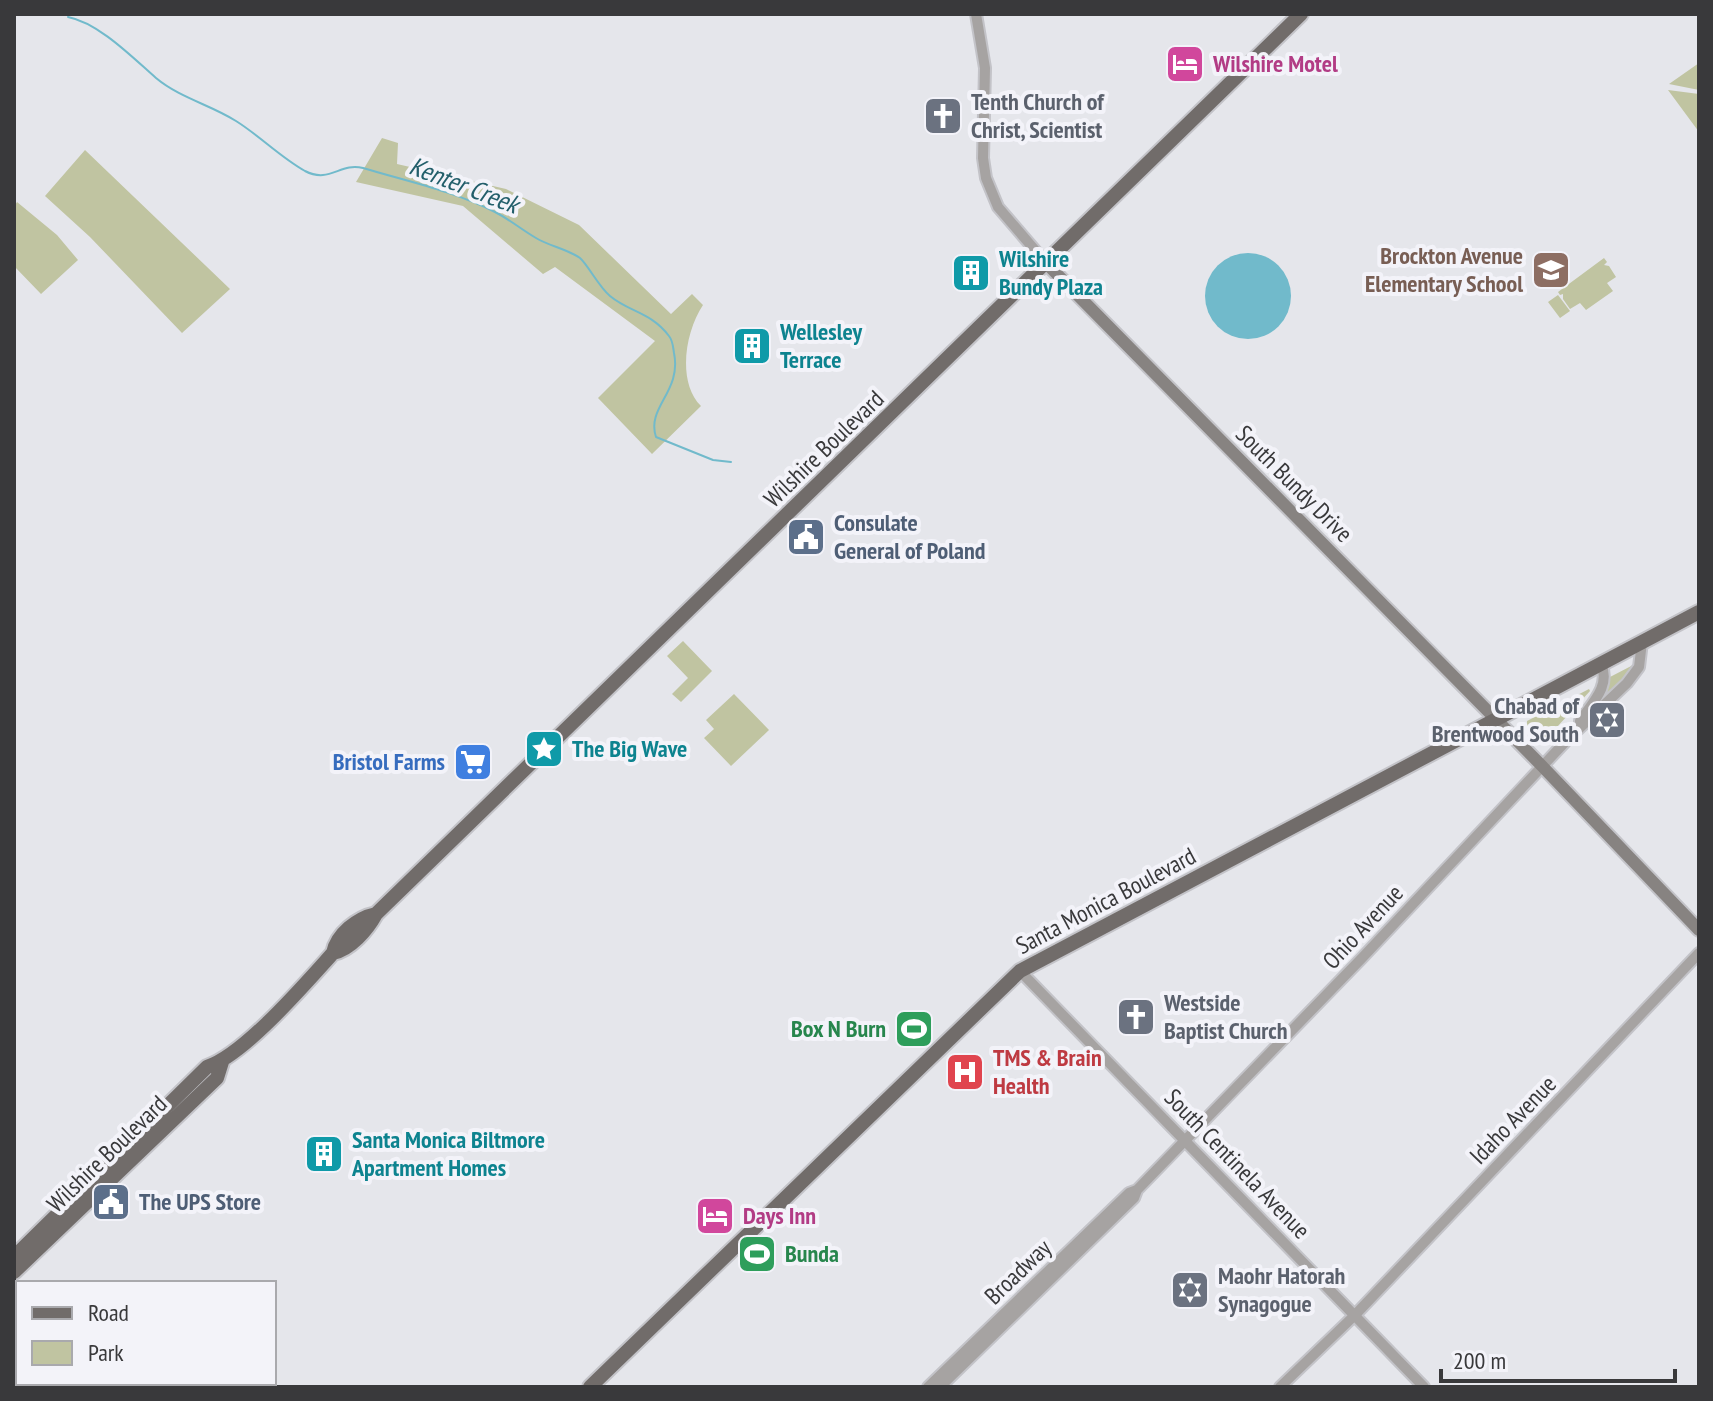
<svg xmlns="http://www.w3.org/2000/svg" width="1713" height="1401" font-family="'PT Sans Narrow',sans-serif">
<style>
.green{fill:#c0c4a1}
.water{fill:#71bacb}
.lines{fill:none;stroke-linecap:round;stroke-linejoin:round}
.stream{stroke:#71bacb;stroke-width:2}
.tertiary-casing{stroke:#c3c3c8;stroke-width:14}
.secondary-casing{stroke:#c3c3c8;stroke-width:16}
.primary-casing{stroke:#c3c3c8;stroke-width:18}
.tertiary{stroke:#a6a3a2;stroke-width:10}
.secondary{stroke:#878381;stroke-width:12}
.primary{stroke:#716c6a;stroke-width:14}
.labels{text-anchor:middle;stroke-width:8;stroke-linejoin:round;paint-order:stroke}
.hotel-label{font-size:24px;font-weight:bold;fill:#b23c85;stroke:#f3f3f9;text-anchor:start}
.worship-label{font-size:24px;font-weight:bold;fill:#5b616d;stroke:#f3f3f9;text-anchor:start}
.education-label{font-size:24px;font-weight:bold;fill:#785e54;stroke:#f3f3f9;text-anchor:end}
.culture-label{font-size:24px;font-weight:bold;fill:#0d838f;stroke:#f3f3f9;text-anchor:start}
.street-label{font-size:24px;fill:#39393b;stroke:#f3f3f9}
.service-label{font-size:24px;font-weight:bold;fill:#4e5e75;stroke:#f3f3f9;text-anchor:start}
.shop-label{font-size:24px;font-weight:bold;fill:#366cbe;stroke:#f3f3f9;text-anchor:end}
.leisure-label{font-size:24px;font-weight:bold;fill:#27864d;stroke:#f3f3f9;text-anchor:end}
.health-label{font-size:24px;font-weight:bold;fill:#be3a42;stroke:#f3f3f9;text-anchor:start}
.water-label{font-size:26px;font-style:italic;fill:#235f6b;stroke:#f3f3f9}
</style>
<rect width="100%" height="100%" fill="#e5e6eb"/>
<!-- green -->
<path class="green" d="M1699 63V90L1669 84Z
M1668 90 1699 94V132Z
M382 138 398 143 397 164 506 189 579 225 671 314 692 294 703 305C685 332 677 382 701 406L652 454 598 398 655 341 555 267 543 274 463 206 356 182Z
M85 150 230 289 182 333 90 237 45 196Z
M17 202 57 235 78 260 41 294 14 266V207Z
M1604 258 1607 262 1604 265 1609 266 1616 277 1607 283 1613 291 1586 310 1580 303 1570 309 1563 299V294L1560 295 1558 292Z
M1558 295 1570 311 1560 318 1548 302Z
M683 641 712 671 681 702 672 694 688 678 667 656Z
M1637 663 1633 671 1592 711 1608 685 1610 677Z
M1589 689 1590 691 1546 739 1536 740 1527 730V721Z
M734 694 769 730 731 766 704 738 714 729 706 720Z"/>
<!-- water -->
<path class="water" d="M1205 296a43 43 0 1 1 86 0a43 43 0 1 1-86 0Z"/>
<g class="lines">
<!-- stream -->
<path class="stream" d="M68 17C99 23 133 58 156 78 180 98 211 105 236 121 260 136 280 157 305 171 330 184 340 162 363 168 406 181 454 191 495 212 509 219 522 230 536 238 549 246 567 249 580 258 588 265 599 287 610 296 629 312 651 312 669 336 673 341 673 347 674 353 682 392 646 407 656 437L713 460 731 462"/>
<defs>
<path id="tertiary" d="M976 14 985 68 983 158 986 178 998 207 1046 263
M1580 721C1592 703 1611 686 1601 664
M1020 971 1424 1387
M928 1387 1129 1193 1137 1190
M940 1387 1134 1198 1137 1190 1362 958 1567 740 1627 683 1639 667 1642 642
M1280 1387 1355 1315 1699 953"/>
<path id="secondary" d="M1046 263 1542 766 1699 930
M14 1354 18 1358
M43 1383 47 1387"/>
<path id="primary" d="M333 953C351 949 367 930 376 914L1301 14
M14 1257 207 1067C244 1055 305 984 333 953 337 934 357 918 376 914
M14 1272 217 1078 222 1062
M590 1387 1020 971 1699 612"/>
</defs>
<!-- tertiary casing -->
<use href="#tertiary" class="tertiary-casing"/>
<!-- secondary casing -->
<use href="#secondary" class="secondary-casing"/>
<!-- primary casing -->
<use href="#primary" class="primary-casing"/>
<!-- tertiary -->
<use href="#tertiary" class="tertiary"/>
<!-- secondary -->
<use href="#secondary" class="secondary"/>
<!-- primary -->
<use href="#primary" class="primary"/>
</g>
<!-- icons -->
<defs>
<symbol id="hotel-square" viewBox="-11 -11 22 22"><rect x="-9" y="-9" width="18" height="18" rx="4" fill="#d1479c" stroke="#f3f3f9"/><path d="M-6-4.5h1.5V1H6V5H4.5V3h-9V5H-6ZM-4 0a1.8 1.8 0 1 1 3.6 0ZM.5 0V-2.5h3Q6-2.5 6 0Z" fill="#fff"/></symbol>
<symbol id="church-square" viewBox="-11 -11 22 22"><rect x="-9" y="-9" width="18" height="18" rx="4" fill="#6b7280" stroke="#f3f3f9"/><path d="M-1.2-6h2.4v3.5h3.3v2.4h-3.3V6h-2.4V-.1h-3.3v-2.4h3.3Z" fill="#fff"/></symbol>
<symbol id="school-square" viewBox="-11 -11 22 22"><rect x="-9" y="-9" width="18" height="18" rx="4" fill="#8d6e63" stroke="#f3f3f9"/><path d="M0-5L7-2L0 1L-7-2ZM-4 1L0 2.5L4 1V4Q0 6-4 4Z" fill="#fff"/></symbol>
<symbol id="building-square" viewBox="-11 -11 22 22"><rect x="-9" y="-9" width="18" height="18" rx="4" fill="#0f9aa8" stroke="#f3f3f9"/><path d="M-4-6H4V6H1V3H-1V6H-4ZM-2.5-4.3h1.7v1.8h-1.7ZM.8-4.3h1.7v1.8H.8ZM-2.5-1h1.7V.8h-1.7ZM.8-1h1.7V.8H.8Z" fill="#fff"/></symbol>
<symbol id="civic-square" viewBox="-11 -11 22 22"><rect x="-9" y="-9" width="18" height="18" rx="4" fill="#5c6f8a" stroke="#f3f3f9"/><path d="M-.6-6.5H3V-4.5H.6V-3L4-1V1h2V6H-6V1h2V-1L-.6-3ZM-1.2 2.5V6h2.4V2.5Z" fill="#fff"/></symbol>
<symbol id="synagogue-square" viewBox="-11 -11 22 22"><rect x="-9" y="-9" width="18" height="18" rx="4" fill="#6b7280" stroke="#f3f3f9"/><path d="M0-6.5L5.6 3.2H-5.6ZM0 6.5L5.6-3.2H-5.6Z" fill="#fff"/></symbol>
<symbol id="sight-square" viewBox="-11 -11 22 22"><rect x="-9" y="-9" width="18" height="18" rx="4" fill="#0f9aa8" stroke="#f3f3f9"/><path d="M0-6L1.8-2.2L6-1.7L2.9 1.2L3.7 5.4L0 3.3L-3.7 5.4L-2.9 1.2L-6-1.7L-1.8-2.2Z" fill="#fff"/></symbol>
<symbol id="supermarket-square" viewBox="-11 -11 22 22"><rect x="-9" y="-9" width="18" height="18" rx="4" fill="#3f7fe0" stroke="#f3f3f9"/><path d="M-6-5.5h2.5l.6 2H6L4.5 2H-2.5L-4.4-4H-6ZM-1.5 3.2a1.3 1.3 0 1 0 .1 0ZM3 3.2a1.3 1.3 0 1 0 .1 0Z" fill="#fff"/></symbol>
<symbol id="stadium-square" viewBox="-11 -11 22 22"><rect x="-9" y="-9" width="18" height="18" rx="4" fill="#2e9e5b" stroke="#f3f3f9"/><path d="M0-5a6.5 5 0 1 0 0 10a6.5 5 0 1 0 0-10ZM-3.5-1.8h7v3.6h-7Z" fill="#fff"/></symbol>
<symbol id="hospital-square" viewBox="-11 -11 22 22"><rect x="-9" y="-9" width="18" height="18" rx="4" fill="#e0444e" stroke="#f3f3f9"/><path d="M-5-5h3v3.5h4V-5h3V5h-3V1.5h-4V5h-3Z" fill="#fff"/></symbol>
</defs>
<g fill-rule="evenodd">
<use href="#hotel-square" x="1163" y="42" width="44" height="44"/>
<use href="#church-square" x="921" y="94" width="44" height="44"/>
<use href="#school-square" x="1529" y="248" width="44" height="44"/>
<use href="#building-square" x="949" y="251" width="44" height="44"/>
<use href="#building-square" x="730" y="324" width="44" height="44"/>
<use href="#civic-square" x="784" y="515" width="44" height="44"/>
<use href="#synagogue-square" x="1585" y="698" width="44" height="44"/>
<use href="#sight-square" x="522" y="727" width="44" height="44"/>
<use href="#supermarket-square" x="451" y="740" width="44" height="44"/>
<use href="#church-square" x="1114" y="995" width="44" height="44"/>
<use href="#stadium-square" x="892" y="1007" width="44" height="44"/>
<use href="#hospital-square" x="943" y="1050" width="44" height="44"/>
<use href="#building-square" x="302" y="1132" width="44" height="44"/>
<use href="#civic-square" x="89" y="1180" width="44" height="44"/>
<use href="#hotel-square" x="693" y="1194" width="44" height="44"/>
<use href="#stadium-square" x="735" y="1232" width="44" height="44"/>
<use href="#synagogue-square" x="1168" y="1268" width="44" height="44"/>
</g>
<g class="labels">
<!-- hotel labels -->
<g class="hotel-label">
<text x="1213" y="72">Wilshire Motel</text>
<text x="743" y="1224">Days Inn</text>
</g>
<!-- worship labels -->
<g class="worship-label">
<text x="971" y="110">Tenth Church of<tspan x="971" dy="28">Christ, Scientist</tspan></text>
<text x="1579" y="714" text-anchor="end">Chabad of<tspan x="1579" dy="28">Brentwood South</tspan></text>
<text x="1164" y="1011">Westside<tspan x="1164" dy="28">Baptist Church</tspan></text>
<text x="1218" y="1284">Maohr Hatorah<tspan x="1218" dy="28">Synagogue</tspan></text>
</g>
<!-- education labels -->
<g class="education-label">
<text x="1523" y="264">Brockton Avenue<tspan x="1523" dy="28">Elementary School</tspan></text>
</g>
<!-- culture labels -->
<g class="culture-label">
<text x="999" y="267">Wilshire<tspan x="999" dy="28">Bundy Plaza</tspan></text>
<text x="780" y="340">Wellesley<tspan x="780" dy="28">Terrace</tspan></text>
<text x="572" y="757">The Big Wave</text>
<text x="352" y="1148">Santa Monica Biltmore<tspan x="352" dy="28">Apartment Homes</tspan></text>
</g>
<!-- street labels -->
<g class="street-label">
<text transform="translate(824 449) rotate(-44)" y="8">Wilshire Boulevard</text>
<text transform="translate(1294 484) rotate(45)" y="8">South Bundy Drive</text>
<text transform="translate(1106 901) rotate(-28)" y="8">Santa Monica Boulevard</text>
<text transform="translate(1363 927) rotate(-47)" y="8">Ohio Avenue</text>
<text transform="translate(1513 1120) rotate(-46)" y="8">Idaho Avenue</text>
<text transform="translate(107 1154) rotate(-44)" y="8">Wilshire Boulevard</text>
<text transform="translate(1237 1164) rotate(46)" y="8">South Centinela Avenue</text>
<text transform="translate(1018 1272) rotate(-44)" y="8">Broadway</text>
</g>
<!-- service labels -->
<g class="service-label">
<text x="834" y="531">Consulate<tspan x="834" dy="28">General of Poland</tspan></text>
<text x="139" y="1210">The UPS Store</text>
</g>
<!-- shop labels -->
<g class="shop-label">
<text x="445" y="770">Bristol Farms</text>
</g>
<!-- leisure labels -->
<g class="leisure-label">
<text x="886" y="1037">Box N Burn</text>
<text x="785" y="1262" text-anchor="start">Bunda</text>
</g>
<!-- health labels -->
<g class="health-label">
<text x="993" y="1066">TMS &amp; Brain<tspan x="993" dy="28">Health</tspan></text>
</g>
<!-- water labels -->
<g class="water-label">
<text transform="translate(464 185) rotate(21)" y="9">Kenter Creek</text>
</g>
</g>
<!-- border -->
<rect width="1713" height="1401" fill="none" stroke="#39393b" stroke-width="32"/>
<!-- legend -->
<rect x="16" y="1281" width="260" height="104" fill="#f3f3f9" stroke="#a9a9ad" stroke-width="2"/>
<rect x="32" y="1307" width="40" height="12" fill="#716c6a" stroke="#a9a9ad" stroke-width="2"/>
<text x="88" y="1321" font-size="24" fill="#39393b">Road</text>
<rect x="32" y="1341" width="40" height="24" fill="#c0c4a1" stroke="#a9a9ad" stroke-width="2"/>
<text x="88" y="1361" font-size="24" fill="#39393b">Park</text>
<!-- scale -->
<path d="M1441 1369v12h234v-12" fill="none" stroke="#39393b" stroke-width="4"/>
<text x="1453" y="1369" font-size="24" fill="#39393b" stroke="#f3f3f9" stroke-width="6" paint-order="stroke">200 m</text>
</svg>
